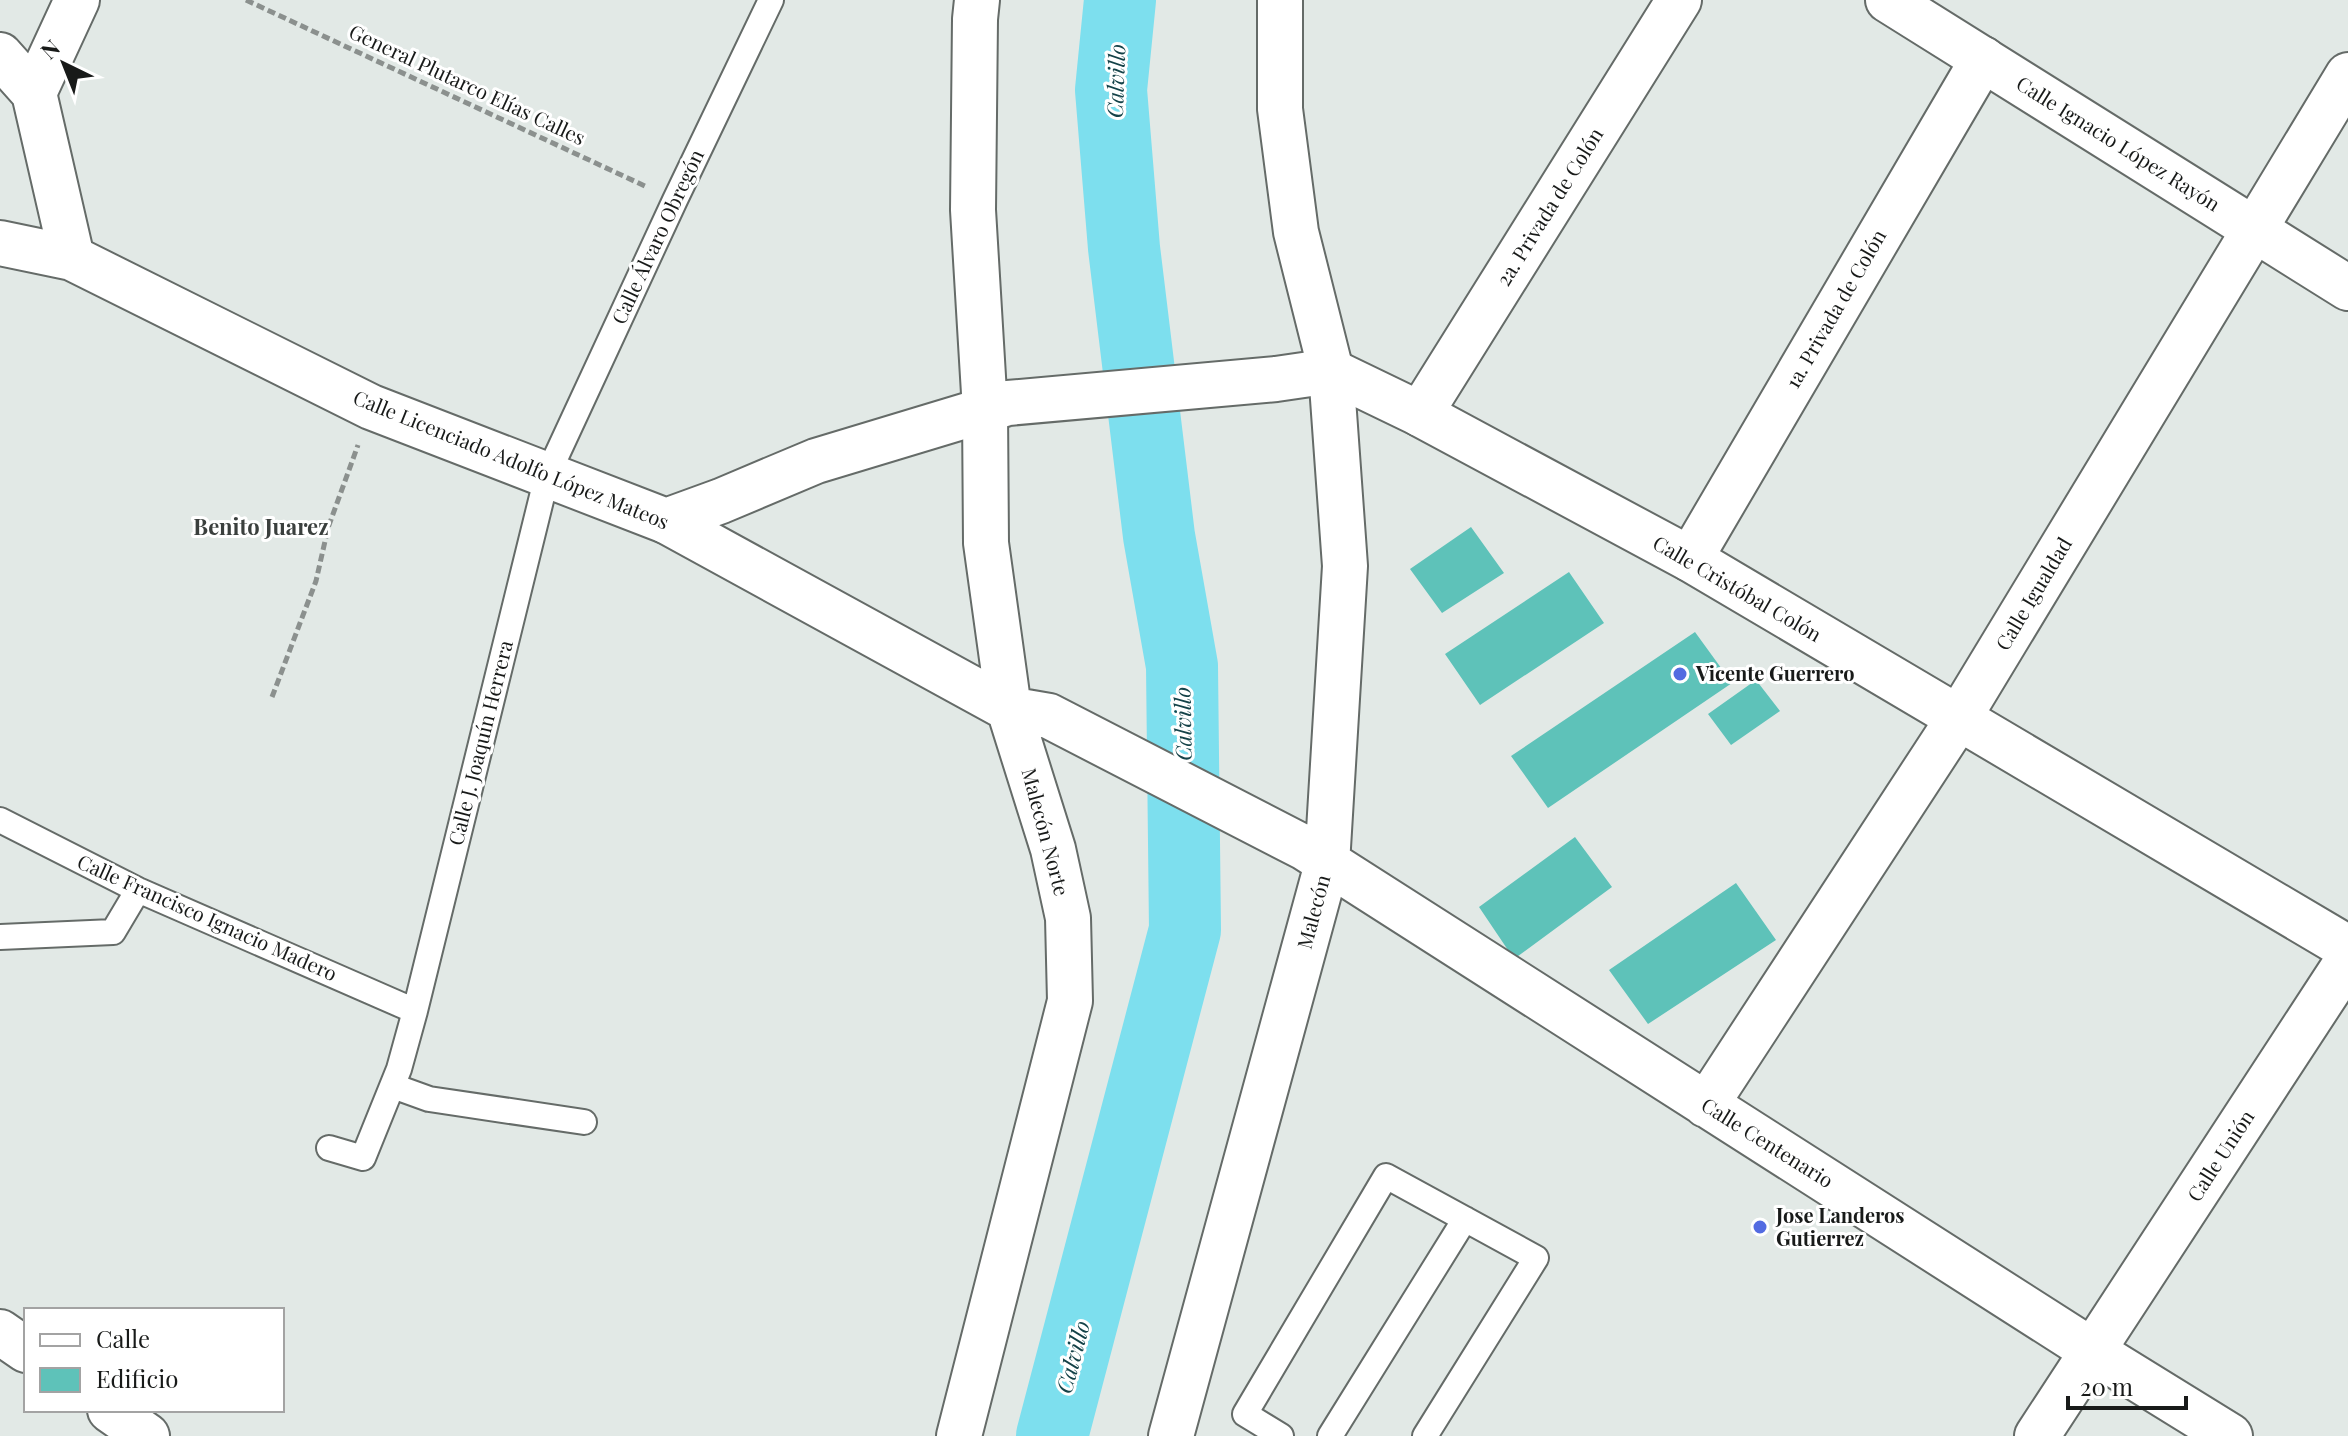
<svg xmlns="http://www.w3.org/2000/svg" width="2348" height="1436" font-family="'Playfair Display',serif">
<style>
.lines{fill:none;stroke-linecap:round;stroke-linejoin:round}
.river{stroke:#7ddfee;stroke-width:72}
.building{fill:#5ec2b9}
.lane-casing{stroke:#656b68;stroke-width:28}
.street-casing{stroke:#656b68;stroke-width:48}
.secondary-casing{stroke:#656b68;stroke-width:48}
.path{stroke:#8b908e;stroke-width:5;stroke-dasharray:8 4;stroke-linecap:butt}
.lane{stroke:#fff;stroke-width:24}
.street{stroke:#fff;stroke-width:44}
.secondary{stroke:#fff;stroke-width:44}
.poi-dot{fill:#536be1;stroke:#fff;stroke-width:3}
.labels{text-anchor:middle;stroke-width:6;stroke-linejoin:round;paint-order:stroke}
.street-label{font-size:20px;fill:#181a19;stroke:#fff}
.poi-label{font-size:20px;font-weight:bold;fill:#181a19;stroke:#fff;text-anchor:start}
.water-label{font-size:22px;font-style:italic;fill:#144248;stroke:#fff}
.neighbourhood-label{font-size:22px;font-weight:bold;fill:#3a3f3d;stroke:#fff}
</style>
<rect width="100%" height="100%" fill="#e2e9e6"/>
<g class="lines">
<!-- river -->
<path class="river" d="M1052 1436 1185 930 1182 666 1159 536 1124 248 1111 90 1120 0"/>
</g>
<!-- building -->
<path class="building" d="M1471 527 1504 573 1442 613 1410 569Z
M1569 572 1604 623 1480 705 1445 654Z
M1695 632 1732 683 1548 808 1511 756Z
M1756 680 1780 711 1731 745 1708 714Z
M1575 837 1612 887 1514 959 1479 907Z
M1736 883 1776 940 1648 1024 1609 970Z"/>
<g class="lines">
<defs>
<path id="lane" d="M0 820 138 890 415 1011
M0 937 113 932 138 890
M393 1086 429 1099 584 1122
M329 1148 363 1158 399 1069 415 1011 547 476 675 200 771 0
M1281 1436 1245 1414 1386 1176 1536 1258 1425 1436
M1330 1436 1465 1219"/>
<path id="street" d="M34 93 77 0
M1420 414 1679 0
M666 521 1009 709 1049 716 1305 848 2094 1352 2230 1436
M1690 559 1983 59
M1706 1105 1958 719 2348 75
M0 1332 26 1350
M110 1410 147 1436
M959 1436 1070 1001 1068 918 1053 849 1009 709 986 543 985 410 973 210 975 19 977 0
M1171 1436 1327 864 1345 566 1331 371 1296 232 1280 109V0
M2037 1436 2348 960"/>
<path id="secondary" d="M1888 0 2348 288
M0 55 34 93 72 258
M0 243 72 258 371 407 666 521 721 501 816 461 1008 403 1276 379 1331 371 1420 414 1690 559 2348 948"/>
</defs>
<!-- lane casing -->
<use href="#lane" class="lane-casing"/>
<!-- street casing -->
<use href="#street" class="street-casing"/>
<!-- secondary casing -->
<use href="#secondary" class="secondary-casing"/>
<!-- path -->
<path class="path" d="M246 0 647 187
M272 697 316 581 328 528 358 445"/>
<!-- lane -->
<use href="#lane" class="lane"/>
<!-- street -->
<use href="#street" class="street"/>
<!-- secondary -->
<use href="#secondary" class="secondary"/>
</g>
<!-- markers -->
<g class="poi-dot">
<circle cx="1680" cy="674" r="8"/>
<circle cx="1760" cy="1227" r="8"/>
</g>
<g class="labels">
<!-- street labels -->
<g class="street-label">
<text transform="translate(467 85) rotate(25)" y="7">General Plutarco Elías Calles</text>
<text transform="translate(2118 144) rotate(32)" y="7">Calle Ignacio López Rayón</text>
<text transform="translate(1550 207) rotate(-58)" y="7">2a. Privada de Colón</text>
<text transform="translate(658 237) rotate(-65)" y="7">Calle Álvaro Obregón</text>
<text transform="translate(1836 309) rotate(-60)" y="7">1a. Privada de Colón</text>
<text transform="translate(511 460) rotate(22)" y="7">Calle Licenciado Adolfo López Mateos</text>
<text transform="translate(1737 589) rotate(30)" y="7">Calle Cristóbal Colón</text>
<text transform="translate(2034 594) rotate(-59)" y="7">Calle Igualdad</text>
<text transform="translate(481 743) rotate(-76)" y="7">Calle J. Joaquín Herrera</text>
<text transform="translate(1045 832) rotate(75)" y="7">Malecón Norte</text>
<text transform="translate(1314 912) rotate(-75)" y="7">Malecón</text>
<text transform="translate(207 918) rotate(24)" y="7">Calle Francisco Ignacio Madero</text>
<text transform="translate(1767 1143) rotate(32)" y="7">Calle Centenario</text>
<text transform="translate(2221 1156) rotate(-57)" y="7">Calle Unión</text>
</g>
<!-- poi labels -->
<g class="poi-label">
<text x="1696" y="681">Vicente Guerrero</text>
<text x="1776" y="1223">Jose Landeros<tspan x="1776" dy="23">Gutierrez</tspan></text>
</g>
<!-- water labels -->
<g class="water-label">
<text transform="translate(1116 81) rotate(-88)" y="8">Calvillo</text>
<text transform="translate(1183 724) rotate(-91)" y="8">Calvillo</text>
<text transform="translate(1073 1357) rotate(-75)" y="8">Calvillo</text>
</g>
<!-- neighbourhood labels -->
<g class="neighbourhood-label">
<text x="261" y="535">Benito Juarez</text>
</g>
</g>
<!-- legend -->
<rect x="24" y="1308" width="260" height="104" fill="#ffffff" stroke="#a3a3a3" stroke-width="2"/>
<rect x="40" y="1334" width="40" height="12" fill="#ffffff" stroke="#a3a3a3" stroke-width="2"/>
<text x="96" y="1348" font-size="24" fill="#181a19">Calle</text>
<rect x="40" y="1368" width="40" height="24" fill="#5ec2b9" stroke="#a3a3a3" stroke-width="2"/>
<text x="96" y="1388" font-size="24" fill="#181a19">Edificio</text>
<!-- north arrow -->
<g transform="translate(64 64) rotate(317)" stroke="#ffffff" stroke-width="6" paint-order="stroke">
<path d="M0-6L14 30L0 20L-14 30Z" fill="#181a19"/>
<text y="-12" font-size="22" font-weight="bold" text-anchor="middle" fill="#181a19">N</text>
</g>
<!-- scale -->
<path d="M2068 1396v12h118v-12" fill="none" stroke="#181a19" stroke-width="4"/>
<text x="2080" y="1396" font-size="24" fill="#181a19" stroke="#ffffff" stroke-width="6" paint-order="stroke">20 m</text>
</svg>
